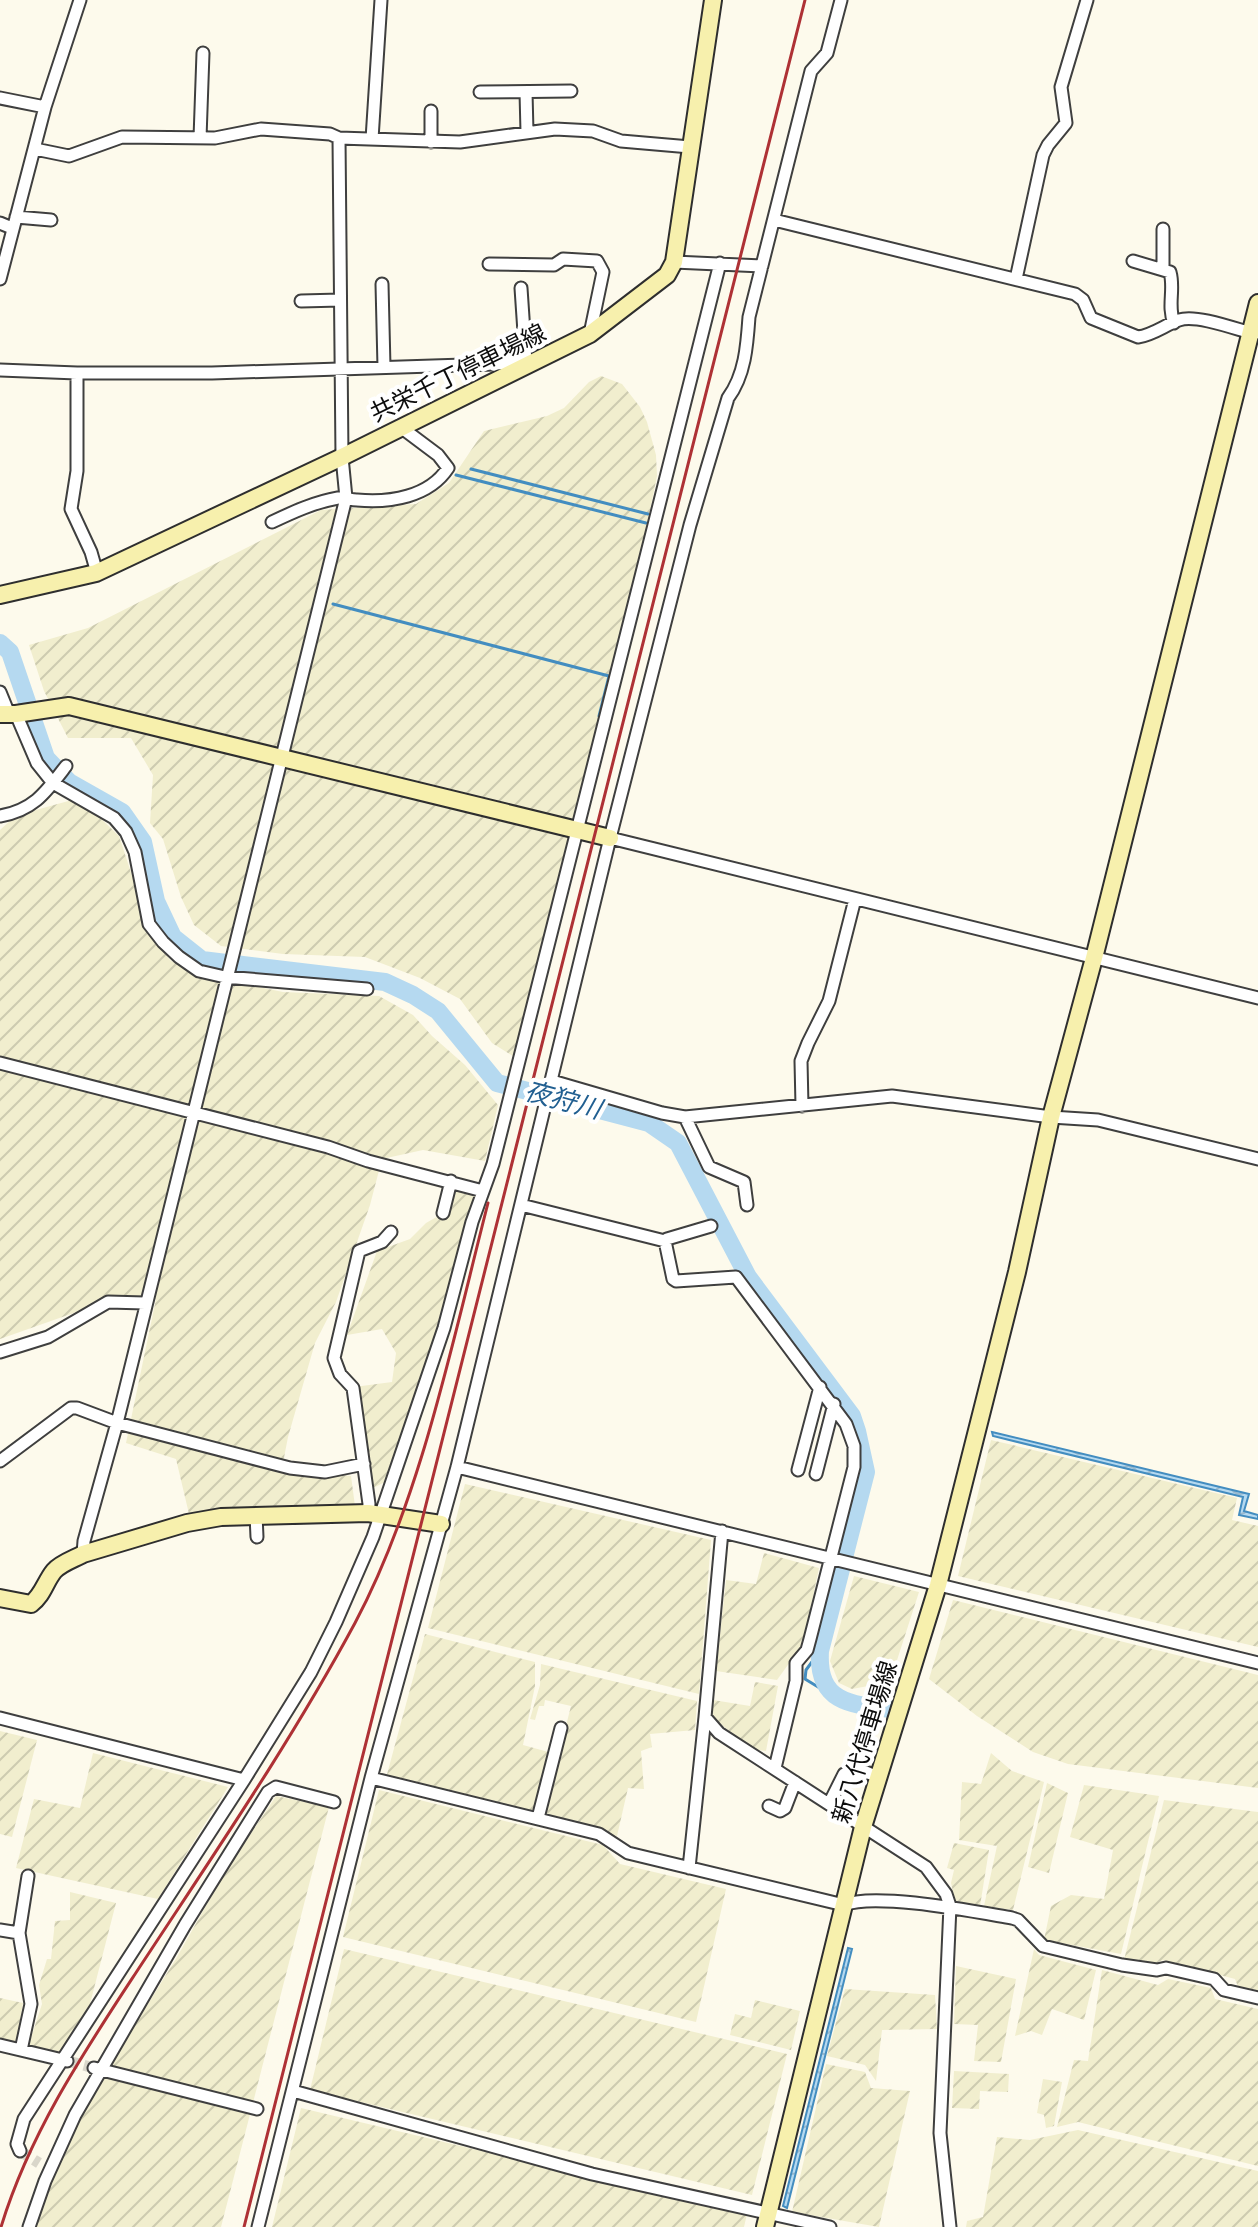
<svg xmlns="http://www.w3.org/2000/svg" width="1258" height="2227" font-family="'Noto Serif','Noto Sans JP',serif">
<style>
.farmland{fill:url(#farmland-furrows)}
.water{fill:url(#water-waves);stroke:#438dc0;stroke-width:2}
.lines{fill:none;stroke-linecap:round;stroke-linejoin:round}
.stream{stroke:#438dc0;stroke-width:3}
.river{stroke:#b5d9f0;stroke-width:18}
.street-tunnel{stroke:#d9d6ca;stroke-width:11;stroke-dasharray:11 5.5;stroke-linecap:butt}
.street-casing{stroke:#3f3f3f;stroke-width:15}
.secondary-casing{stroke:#2e2e2e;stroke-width:20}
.street{stroke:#fff;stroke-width:11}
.secondary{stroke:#f7f0ad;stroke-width:16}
.rail{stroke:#ae3135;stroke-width:3}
.labels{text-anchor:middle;stroke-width:8;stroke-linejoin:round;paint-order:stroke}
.street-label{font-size:24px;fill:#0c0c0c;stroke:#fff}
.water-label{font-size:26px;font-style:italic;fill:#215f91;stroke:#fff}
</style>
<defs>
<pattern id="farmland-furrows" width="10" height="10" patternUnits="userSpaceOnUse" patternTransform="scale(2)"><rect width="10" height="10" fill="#f1eece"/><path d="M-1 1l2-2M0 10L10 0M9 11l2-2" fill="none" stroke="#cdcbb0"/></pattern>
<pattern id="water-waves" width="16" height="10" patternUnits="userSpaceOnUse" patternTransform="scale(2)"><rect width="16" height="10" fill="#b5d9f0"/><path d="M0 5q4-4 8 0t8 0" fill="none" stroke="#9ab9cd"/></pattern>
</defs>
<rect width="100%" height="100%" fill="#fdfaec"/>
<!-- farmland -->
<path class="farmland" d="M601 376 622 384 640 407 647 422 656 455 657 476 623 641 516 1058 492 1043 460 999 420 978 365 957 283 954 221 946 194 925 181 897 163 839 150 823 153 775 131 738H68L44 691 29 645 88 628 321 510 416 504 449 483 484 431 547 416 564 408 589 382Z
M72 800 94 812 119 836 153 939 171 961 209 977 283 992 379 996 413 1015 432 1036 465 1065 498 1105 485 1161 423 1150 382 1159 370 1205 336 1302 315 1343 288 1437 282 1468 351 1476 355 1506 189 1514 176 1459 126 1443 156 1299 116 1298 0 1339V830L13 818 25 813Z
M456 1177 479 1187 391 1479 371 1489 354 1387 392 1382 396 1353 382 1329 347 1335 377 1251 410 1239 426 1223 447 1211Z
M991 1440 1237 1498 1232 1520 1258 1526V1647L958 1576Z
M465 1484 711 1540 699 1694 428 1628Z
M764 1553 819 1568 803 1644 777 1680 716 1671 726 1580 756 1584Z
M854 1576 919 1592 890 1682 852 1689 839 1683 830 1661Z
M953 1600 1258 1675V1788L1068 1764 1033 1752 977 1716 929 1679Z
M425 1634 535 1662V1686L523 1745 552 1753 535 1816 386 1778Z
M541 1664 697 1701 695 1730 650 1734 652 1747 641 1751 644 1789 628 1788 617 1836 543 1817 571 1706 545 1700 544 1706H539L535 1720 530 1719 540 1685Z
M755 1682 778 1686 766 1751 751 1749 711 1716 713 1700 750 1706Z
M0 1731 37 1740 12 1837 0 1834Z
M93 1753 228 1787 158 1899 16 1868 34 1799 80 1808Z
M991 1753 1012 1771 1044 1782 1013 1910 984 1906 997 1846 959 1840 962 1782 981 1784Z
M1047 1783 1068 1793 1049 1873 1028 1867Z
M1084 1785 1159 1796 1121 1954 1044 1940 1051 1906 1071 1895 1104 1899 1113 1850 1070 1837Z
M379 1790 603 1845 620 1864 726 1889 696 2022 343 1937Z
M276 1796 329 1807 221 2227H35L45 2194 94 2091 177 1957 224 1874Z
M1164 1800 1258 1812V1994L1239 1989 1235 1979 1163 1960 1151 1965 1124 1960Z
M954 1843 989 1850 980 1906 955 1901 951 1883 954 1870 947 1868Z
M70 1892 116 1903 90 2004 59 2053 28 2047 42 2004 39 1985 47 1959H51L55 1921 70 1920Z
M344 1949 787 2054 752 2195 310 2090Z
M1034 1949 1039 1955 1096 1970 1084 2020 1052 2009 1042 2035 1031 2031 1015 2036Z
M956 1966 1016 1979 1001 2062 974 2061 978 2025 954 2024Z
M1102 1970 1158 1985 1168 1979 1211 1988 1215 1999 1258 2009V2166L1078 2122 1057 2127 1074 2060 1088 2061Z
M845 1989 935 1995 937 2029 882 2030 876 2081 865 2065 827 2056Z
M0 1998 23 2003 16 2044 0 2040Z
M755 2000 800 2011 791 2050 730 2035 735 2014 751 2018Z
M826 2064 865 2072 871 2088 910 2091 879 2227 792 2212Z
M954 2071 1009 2074 1008 2092 980 2091 979 2109 952 2108Z
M1043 2079 1062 2082 1054 2126 1046 2128 1044 2115 1037 2113Z
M301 2108 747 2214 744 2227H272Z
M1078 2130 1258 2171V2227H966L967 2221 983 2217 997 2137 1030 2140Z"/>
<!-- water -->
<path class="water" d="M992 1432 1249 1494 1244 1511 1258 1515V1519L1239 1515 1243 1497 993 1436Z
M848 1948 852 1949 787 2208 783 2206Z"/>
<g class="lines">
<!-- stream -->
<path class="stream" d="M471 469 648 514
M456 475 646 523
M333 604 609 676 599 716
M820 1651 806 1670 805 1679 833 1696"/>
<!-- river -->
<path class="river" d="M0 643 10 652 46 758 69 782 122 812 143 842 156 901 173 937 202 960 385 982 413 995 438 1011 497 1083 649 1123 678 1143 748 1277 852 1416 857 1431 866 1472 820 1651C817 1702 849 1705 891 1709"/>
<!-- street-tunnel -->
<path class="street-tunnel" d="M68 2061 94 2068
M20 2151 39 2163"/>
<defs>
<path id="street" d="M480 92 571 91
M526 92 527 132
M0 98 45 107
M200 138 203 53
M372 139 381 0
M431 142V111
M35 149 69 156 122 137 215 138 261 129 330 134 339 138 460 142 555 129 593 131 621 141 690 147
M16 217 51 220
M774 220 1075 294 1083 300 1091 318 1138 337C1153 335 1165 325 1179 320 1196 314 1236 329 1254 334
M0 223 12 228
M1133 261 1170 272C1175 289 1167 306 1174 323
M674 262 762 266
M489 264 554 265 563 259 597 261 603 272 590 334
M1163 268V229
M0 279 45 107 80 0
M1016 279 1043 155 1048 145 1066 123 1061 87 1087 0
M382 284 384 367
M521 288 526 362
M301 301 340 300
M0 370 77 373H212L527 363
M77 373V471L71 509 91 552 97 573
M272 522C293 512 315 502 338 498 345 497 350 500 357 500 390 503 429 497 448 468L438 455 402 428
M0 692 9 714
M16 714 37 763 53 783 114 818 126 832 135 852 149 924 163 942 179 957 199 971 225 977 367 989
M0 816C34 810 46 792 66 766
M610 838 1258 998
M0 1063 328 1147 368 1161 483 1191
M552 1081 662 1113 685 1117 892 1096 1051 1117 1098 1120 1258 1159
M802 1106 801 1061 808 1043 829 1001 855 899
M685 1117 709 1167 744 1182 747 1205
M521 1205 665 1241 673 1279 676 1281 736 1277 846 1424 854 1446V1467L810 1639 807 1650 796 1663V1681L775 1768
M443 1213 451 1181
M665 1241 667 1239 711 1226
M0 1352 48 1337 108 1302 145 1303
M0 1461 71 1408H77L117 1423 290 1468 325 1472 364 1464
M457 1467 1258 1663
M798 1470 820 1387
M816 1474 834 1404
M368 1513 369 1504 353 1388 340 1374 334 1358 359 1251 382 1242 391 1232
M256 1515 257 1537
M722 1531 705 1717 719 1733 926 1867 946 1894 950 1906 940 2133 950 2227
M83 1554 84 1541 117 1423 346 498 342 457 339 138
M0 1718 244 1780
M371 1778 599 1834 628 1853 844 1905C875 1892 976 1912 1012 1918L1018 1920 1043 1946 1122 1965 1157 1970 1166 1968 1214 1979 1224 1990 1258 1998
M829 1804 844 1774 866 1772 878 1777
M769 1806 780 1811 785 1808 795 1782
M538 1818 561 1728
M689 1868 705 1717
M0 1930 19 1933
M0 2045 67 2061
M21 2050 31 2004 19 1933 28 1876
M94 2068 257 2109
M293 2091 592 2174 830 2227
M20 2151 17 2144 24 2119 244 1780 311 1672 336 1622 373 1537 444 1328 472 1222 493 1164 720 263
M29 2227 45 2181 75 2115 185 1925 268 1792 276 1787 334 1802
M258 2227 371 1778 457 1467 610 838 690 525 728 398C745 375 747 346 749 317L811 71 827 53 841 0"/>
<path id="secondary" d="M0 595 96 573 342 457 590 334 667 275 674 262 713 0
M0 714H16L69 706 610 838
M0 1598 31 1604C43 1595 45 1582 54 1571 61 1563 74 1559 83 1554L187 1523 221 1517 368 1513 441 1524
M765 2227 863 1827 938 1585 1017 1272 1051 1117 1094 958 1258 303"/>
</defs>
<!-- street casing -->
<use href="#street" class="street-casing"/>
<!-- secondary casing -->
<use href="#secondary" class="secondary-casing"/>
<!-- street -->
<use href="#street" class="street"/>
<!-- secondary -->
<use href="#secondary" class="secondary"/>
<!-- rail -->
<path class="rail" d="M1 2227C31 2129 88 2046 143 1962 216 1851 292 1740 355 1623 421 1499 453 1339 488 1203
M244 2227 805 0"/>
</g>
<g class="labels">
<!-- street labels -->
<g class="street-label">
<text transform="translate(458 373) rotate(-26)" y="8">共栄千丁停車場線</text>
<text transform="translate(865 1742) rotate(-73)" y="8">新八代停車場線</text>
</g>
<!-- water labels -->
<g class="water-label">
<text transform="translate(563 1100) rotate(15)" y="9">夜狩川</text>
</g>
</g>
</svg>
